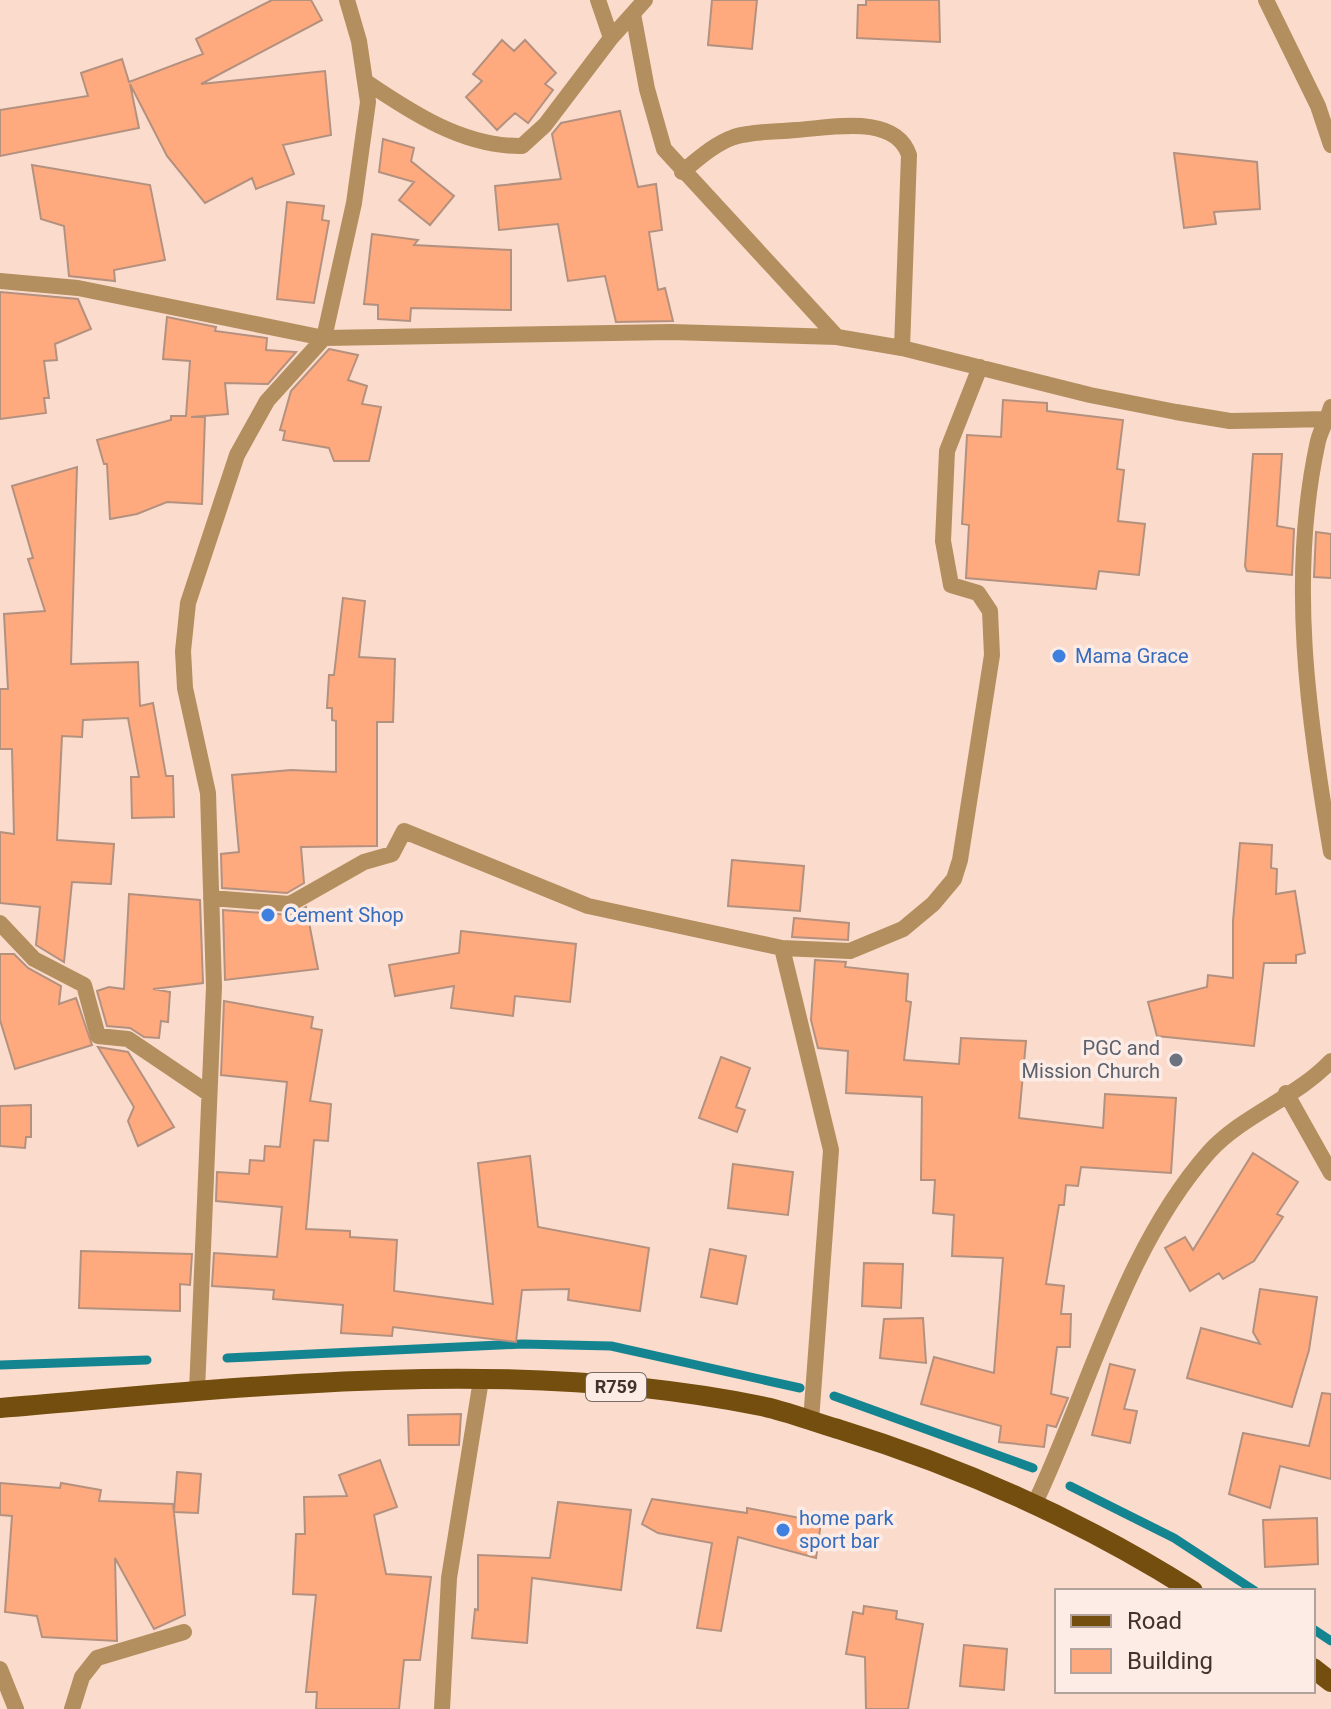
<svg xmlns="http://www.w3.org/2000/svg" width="1331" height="1709" font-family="Roboto,sans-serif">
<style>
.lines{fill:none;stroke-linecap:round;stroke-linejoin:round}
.stream{stroke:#148590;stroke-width:9}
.building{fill:#ffaa7e;stroke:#b4917f;stroke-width:2}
.minor{stroke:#b38e5e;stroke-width:16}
.primary{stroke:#744e0f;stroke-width:20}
.shop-dot{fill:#3f7fe0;stroke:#fcece5;stroke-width:3}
.worship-dot{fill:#6b7280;stroke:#fcece5;stroke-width:3}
.labels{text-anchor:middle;stroke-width:7;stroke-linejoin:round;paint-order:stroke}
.shield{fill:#fcece5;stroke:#796a63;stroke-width:2}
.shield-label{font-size:18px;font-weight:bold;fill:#41322b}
.shop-label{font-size:20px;fill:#366cbe;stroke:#fcece5;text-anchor:start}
.worship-label{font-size:20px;fill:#5b616d;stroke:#fcece5;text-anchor:end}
</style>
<rect width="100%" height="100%" fill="#fadbcc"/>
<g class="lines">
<!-- stream -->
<path class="stream" d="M227 1358 522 1344 611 1346 800 1388
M0 1365 147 1360
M834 1396 1033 1468
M1070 1486 1174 1538 1255 1591
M1313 1629 1331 1641"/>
</g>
<!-- building -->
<path class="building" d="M272 0H311L322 20 201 84 325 71 331 135 283 145 294 174 256 189 252 178 205 203 167 156 130 84 139 128 0 156V110L88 96 81 73 122 59 129 82 203 54 196 39Z
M712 0H757L752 49 708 45Z
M866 0H939L940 42 857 38 858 5H866Z
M502 40 514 51 525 40 556 73 545 84 553 90 528 123 515 113 497 130 466 97 482 81 473 74Z
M620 111 638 187 656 184 662 230 649 232 658 290 665 288 673 321 616 322 605 276 568 281 558 224 499 230 495 186 561 179 552 134 561 123Z
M383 139 414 148 411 161 454 196 430 225 399 200 414 182 379 172Z
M1174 153 1257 162 1260 209 1214 212 1216 224 1184 228Z
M32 165 150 185 165 260 114 270 115 281 69 276 64 226 41 219Z
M287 202 324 206 322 220 329 221 314 303 277 299Z
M372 234 418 240 414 245 511 250V310L411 308 410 321 378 319V305L364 304Z
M0 292 78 299 91 329 55 344 57 360 44 361 49 398H44L46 413 0 419Z
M167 317 216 327 215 331 267 338 266 350 296 352 268 384 225 383 228 414 191 417H205L202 504 167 502 137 514 110 519 107 464H104L97 440 171 420V416H186L190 361 163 359Z
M329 349 358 355 348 380 367 386 362 404 381 407 369 461H334L329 448 283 440 285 431 280 430 291 391Z
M1003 400 1047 403V411L1123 420 1117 469 1124 470 1118 521 1145 524 1139 575 1099 571 1096 589 966 578 969 525 962 524 967 435 1001 437Z
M1253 454H1282L1277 526 1294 529 1292 575 1247 571 1245 566Z
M77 467 71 664 138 662 140 706 153 703 166 776H173L174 817 132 818 131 777H139L128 718 83 720 82 737 62 736 57 840 114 844 111 884 72 882 64 962 36 945 40 907 0 903V832L14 834 12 749H0V689H8L4 614 45 611 28 559 33 558 12 486Z
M1316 532 1331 534V578L1314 577Z
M343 598 365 601 359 657 395 659 393 722H377V846L301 847 304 883 287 893 222 888 221 854 239 852 232 775 291 770 336 772V721L332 720V708H327L329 675H334Z
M1240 843 1272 845 1271 868 1277 869 1276 894 1295 891 1305 953 1296 955V963H1264L1254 1046 1157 1036 1148 1002 1207 987 1208 975 1233 978V921Z
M732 860 804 866 800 911 728 906Z
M129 894 200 900 203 983 153 989 170 992 168 1022 161 1021 159 1038 144 1037 130 1028 107 1026 97 991 109 987 124 989Z
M306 907 318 969 225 980 223 910 289 915Z
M794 918 849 923 848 940 792 937Z
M461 931 576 944 570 1002 515 996 513 1016 451 1008 454 986 395 996 389 965 459 953Z
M0 954H14L28 968 61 986 59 1004 76 998 92 1045 15 1069 0 1020Z
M815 960 846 962 845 967 908 974 906 1001 911 1002 904 1060 959 1064 961 1038 1026 1041 1019 1118 1103 1128 1105 1094 1176 1098 1171 1173 1081 1167 1078 1186 1066 1185 1064 1205H1059L1046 1284 1064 1286 1061 1314H1071L1070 1347H1057L1051 1394 1068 1398 1056 1427 1047 1425 1044 1447 999 1442 1001 1426 921 1404 934 1357 994 1373 1003 1258 952 1256 954 1215 933 1213 935 1180H921L922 1097 846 1093 848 1051 818 1048 811 1020Z
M224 1001 313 1017 311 1028 322 1030 310 1101 331 1104 328 1141 314 1140 306 1229 350 1231V1237L397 1240 394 1291 493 1304 478 1163 530 1156 538 1227 649 1248 640 1311 568 1300 569 1289 522 1290 516 1342 393 1327 392 1336 341 1333 343 1305 273 1299 274 1290 212 1286 214 1253 277 1257 282 1207 216 1201 217 1172 249 1174 250 1160 264 1161 265 1146 280 1147 287 1082 221 1075Z
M98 1047 128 1052 174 1127 138 1146 128 1121 134 1107Z
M721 1057 750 1068 736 1107 745 1110 737 1132 699 1118Z
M31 1105V1137H26L25 1148 0 1146V1106Z
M1253 1153 1298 1182 1277 1214 1283 1217 1254 1261 1223 1279 1219 1273 1190 1291 1165 1248 1185 1237 1193 1250Z
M733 1164 793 1172 788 1215 728 1208Z
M710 1249 746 1256 737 1304 701 1297Z
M81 1251 192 1254 190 1285 180 1284V1311L79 1308Z
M864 1263 903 1264 901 1308 862 1306Z
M1260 1289 1317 1297 1309 1350 1292 1407 1187 1378 1201 1328 1260 1344 1253 1332Z
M923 1318 926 1363 880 1358 884 1319Z
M1110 1364 1135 1370 1124 1409 1137 1411 1130 1443 1092 1435Z
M1322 1393 1331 1394V1479L1280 1466 1270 1508 1229 1494 1243 1433 1309 1446Z
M461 1414 459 1445H409L408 1415Z
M380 1460 397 1507 374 1515 386 1574 431 1577 420 1660H404L399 1709H316L317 1692H306L316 1595 293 1594 296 1534H305L304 1497 347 1496 339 1475Z
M177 1472 201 1474 198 1513 174 1512Z
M0 1483 60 1488 61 1483 101 1490 99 1501 173 1504 185 1615 154 1629 115 1558 117 1641 42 1637 37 1616 5 1612 12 1516 0 1515Z
M652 1499 747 1513V1508L821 1522 816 1558 738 1537 721 1631 697 1628 712 1543 658 1533 642 1524Z
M558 1502 631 1510 621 1590 532 1578 527 1643 472 1638 475 1609 478 1610V1555L550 1558Z
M1317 1518 1318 1564 1265 1567 1263 1520Z
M864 1606 897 1611 896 1619 923 1624 908 1709H866L865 1657 846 1654 853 1612 863 1614Z
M964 1645 1007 1649 1004 1690 960 1686Z"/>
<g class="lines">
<!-- minor -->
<path class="minor" d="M598 0 611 38
M1266 0 1318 106 1331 145
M633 14 647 89 664 149 837 337
M365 81C412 113 464 147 522 146L545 125 611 38 645 0
M682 172C698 159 714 144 734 137 753 131 776 132 796 130 830 128 895 113 909 155L902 348
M0 281 78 288 324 338 671 332 837 337 902 348 1090 395 1176 412 1230 421 1327 419
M1331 407C1328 418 1321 429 1318 441 1288 577 1308 716 1331 852
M211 898 290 904 364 862 392 854 404 831 588 906 782 948 850 951 903 929 933 904 954 879 960 860 992 655 990 611 978 593 951 585 943 541 947 451 980 367
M0 923 34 959 84 985 98 1036 128 1039 208 1093
M782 948 831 1150 811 1421
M1286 1093 1331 1173
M197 1391 214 987 208 793 185 688 183 651 188 603 237 455 267 401 324 338 354 203 368 102 359 41 347 0
M1034 1505C1089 1390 1124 1248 1209 1152 1244 1114 1296 1098 1331 1061
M0 1669 16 1709
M72 1709 82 1677 97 1658 184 1632
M442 1709 449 1578 481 1380"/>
<!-- primary -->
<path class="primary" d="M0 1408C251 1387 511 1355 761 1406 787 1411 813 1422 838 1429 961 1467 1084 1522 1193 1591
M1313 1668 1331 1682"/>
</g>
<!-- markers -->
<g class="shop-dot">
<circle cx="1059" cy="656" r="8"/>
<circle cx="268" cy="915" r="8"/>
<circle cx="783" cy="1530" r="8"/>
</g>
<circle class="worship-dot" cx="1176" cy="1060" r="8"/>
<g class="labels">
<!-- shield labels -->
<rect class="shield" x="586" y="1373" width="60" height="28" rx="6"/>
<g class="shield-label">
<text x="616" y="1393">R759</text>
</g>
<!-- shop labels -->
<g class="shop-label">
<text x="1075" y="663">Mama Grace</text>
<text x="284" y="922">Cement Shop</text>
<text x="799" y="1525">home park<tspan x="799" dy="23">sport bar</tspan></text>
</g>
<!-- worship labels -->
<g class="worship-label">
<text x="1160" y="1055">PGC and<tspan x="1160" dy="23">Mission Church</tspan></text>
</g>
</g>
<!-- legend -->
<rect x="1055" y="1589" width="260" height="104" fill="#fcece5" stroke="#b1a29b" stroke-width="2"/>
<rect x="1071" y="1615" width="40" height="12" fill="#744e0f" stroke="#b1a29b" stroke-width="2"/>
<text x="1127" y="1629" font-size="24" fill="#41322b">Road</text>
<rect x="1071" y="1649" width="40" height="24" fill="#ffaa7e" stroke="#b1a29b" stroke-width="2"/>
<text x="1127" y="1669" font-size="24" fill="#41322b">Building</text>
</svg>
